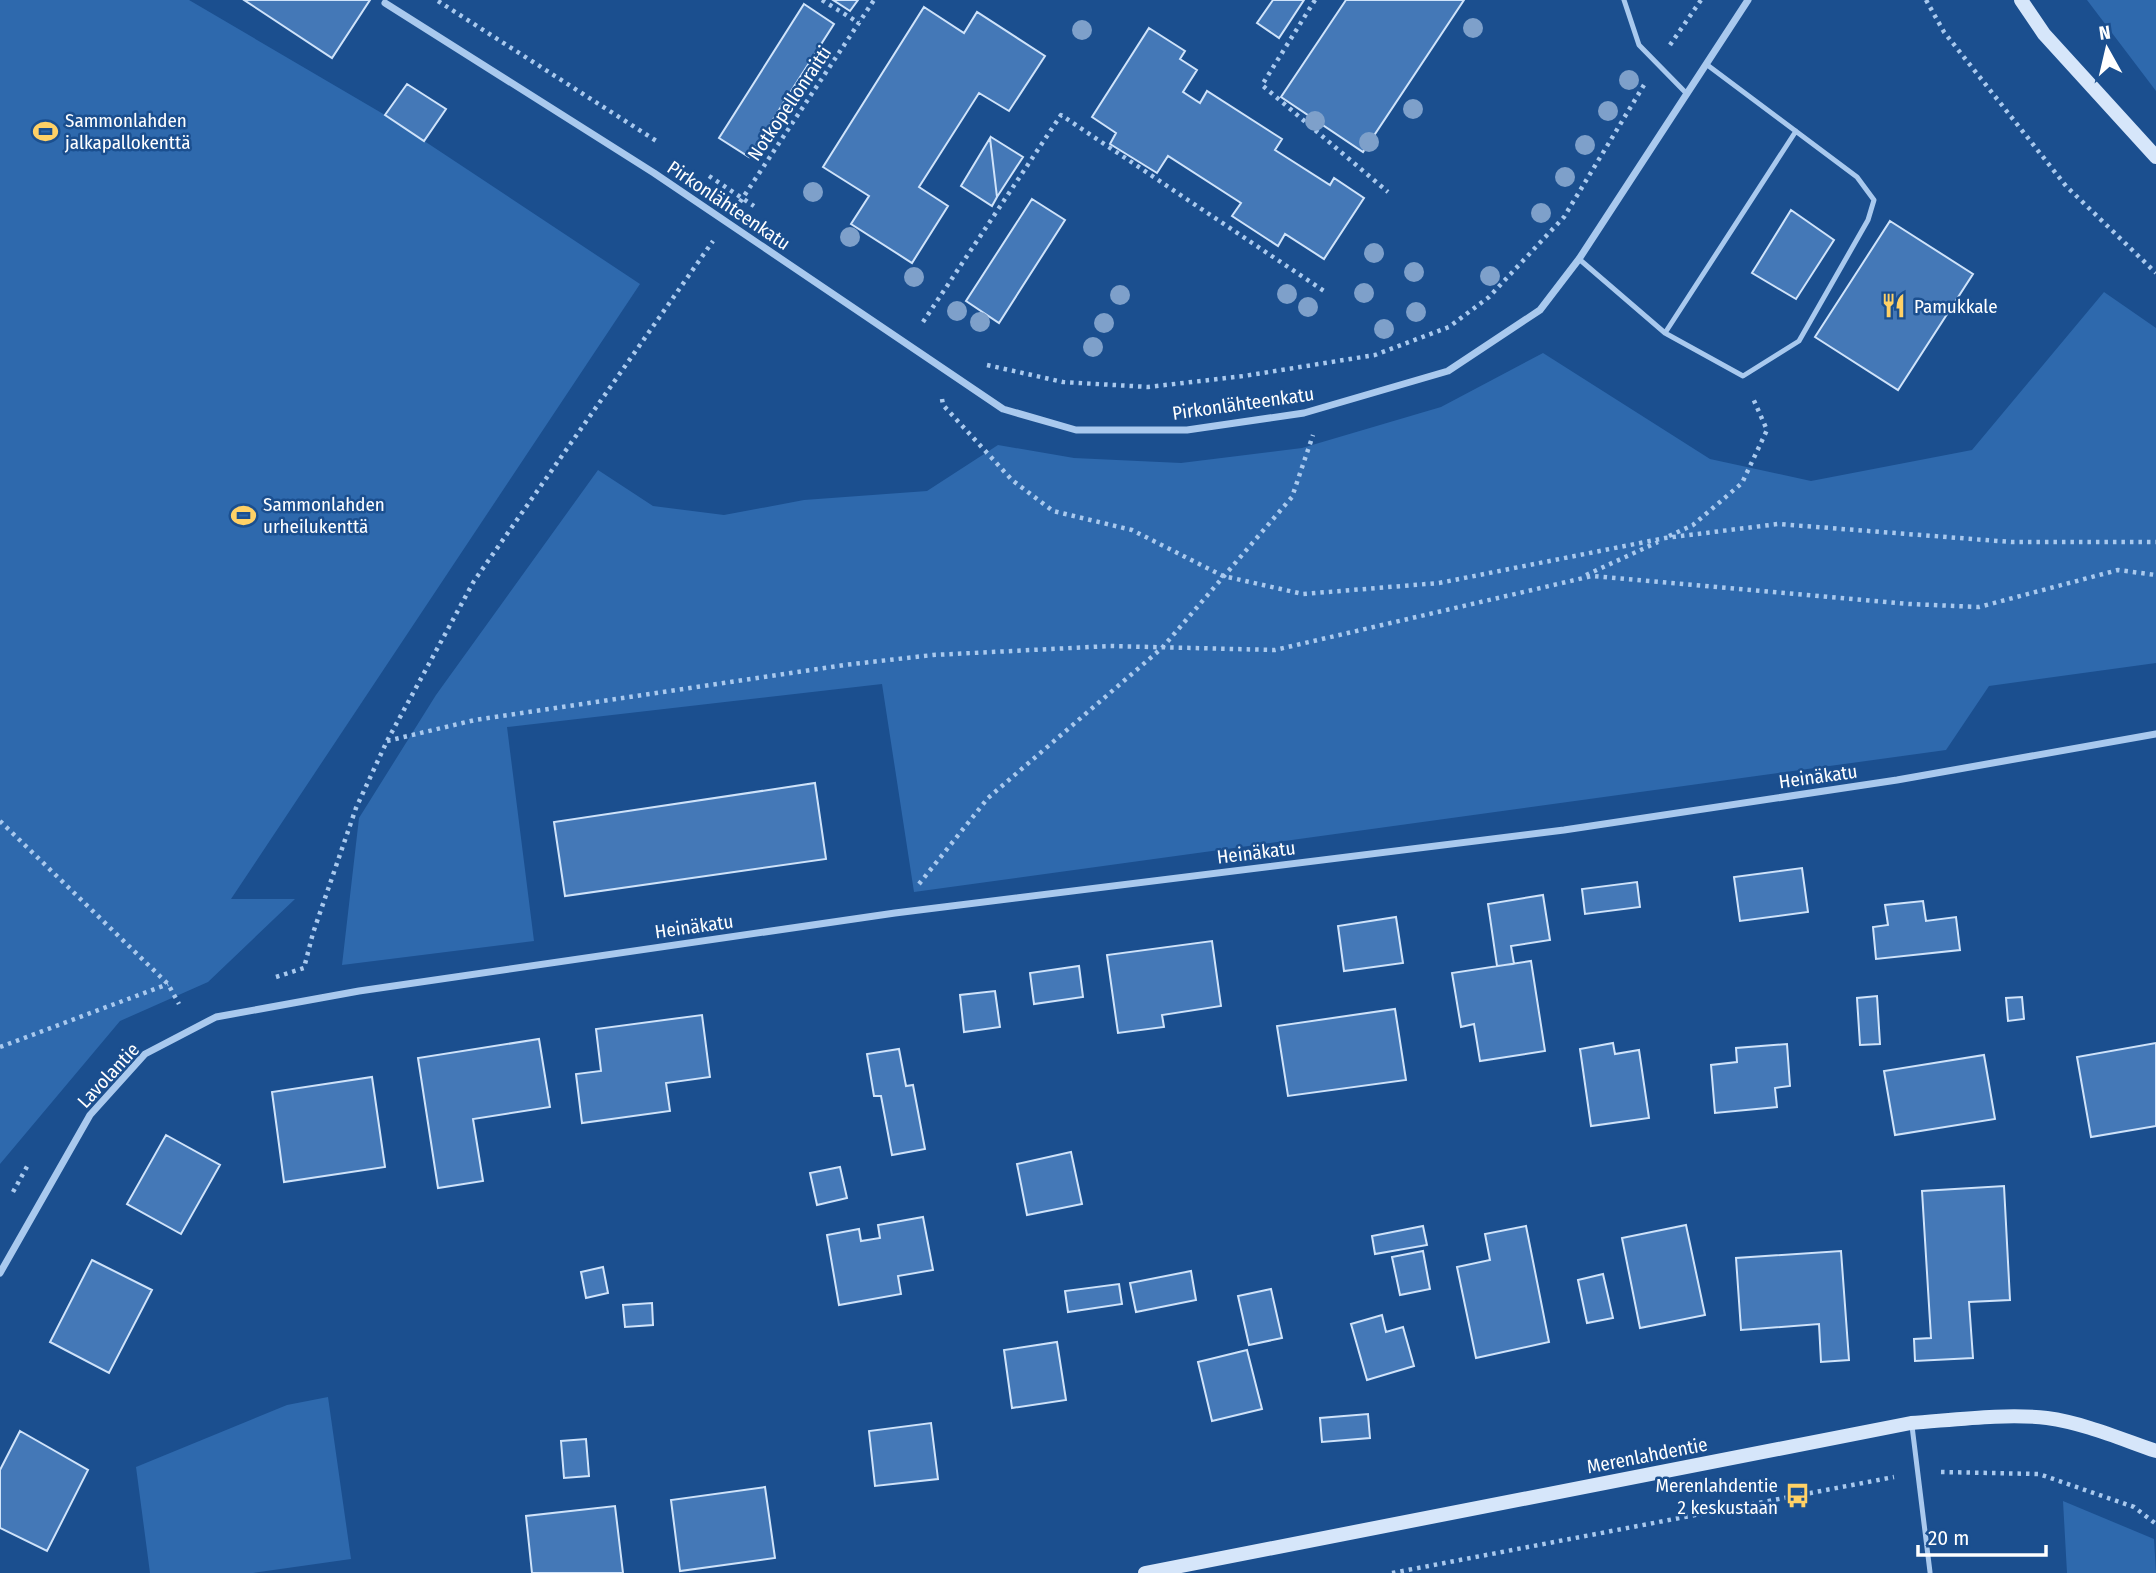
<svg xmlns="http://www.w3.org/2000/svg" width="2156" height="1573" font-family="'Fira Sans Condensed',sans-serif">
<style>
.green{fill:#2e69ad}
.building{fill:#4478b7;stroke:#cfe3fa;stroke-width:2}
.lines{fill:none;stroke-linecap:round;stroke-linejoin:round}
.path{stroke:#a9c9ee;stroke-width:4.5;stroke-dasharray:3.5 5;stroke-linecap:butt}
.lane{stroke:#a9c9ee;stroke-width:5}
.street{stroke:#a9c9ee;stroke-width:7}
.secondary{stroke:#d6e6fa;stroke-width:14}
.tree{fill:#7ea0ca}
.labels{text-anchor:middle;stroke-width:5;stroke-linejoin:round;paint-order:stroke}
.street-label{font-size:19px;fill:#fff;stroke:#1b4f8f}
.poi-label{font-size:19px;fill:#fff;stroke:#1b4f8f;text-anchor:start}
</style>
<rect width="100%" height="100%" fill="#1b4f8f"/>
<!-- green -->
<path class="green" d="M0 0H189L385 115 640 284 231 899H295L208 982 120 1021 0 1164Z
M2087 0H2156V91Z
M2104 292 2156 328V663L1989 686 1946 750 914 892 882 684 507 727 534 941 342 965 359 818 436 695 598 470 653 506 724 515 804 500 927 491 998 445 1074 458 1181 463 1302 448 1441 407 1543 353 1710 459 1811 481 1972 450Z
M328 1397 351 1559 253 1573H150L136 1467 287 1405Z
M2063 1501 2154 1539 2156 1573H2067Z"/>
<!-- building -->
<path class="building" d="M244 0H370L332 58Z
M833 0H858L850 11Z
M1273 0H1304L1279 38 1257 23Z
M1346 0H1464L1363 152 1281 97Z
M804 4 834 24 749 157 719 138Z
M924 7 964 33 977 12 1045 56 1009 111 979 93 919 187 948 206 912 263 851 224 869 196 823 167Z
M1149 28 1185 51 1180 59 1197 70 1183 92 1200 103 1207 91 1282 139 1275 150 1330 185 1334 178 1364 198 1324 259 1285 234 1278 246 1232 216 1241 203 1168 156 1157 173 1110 144 1116 133 1092 117Z
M407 84 446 109 424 141 385 115Z
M991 137 1023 157 997 197 990 138Z
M990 138 997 197 992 206 961 186Z
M1032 199 1065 220 999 323 966 301Z
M1791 210 1834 240 1796 299 1752 273Z
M1890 221 1973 274 1898 390 1815 337Z
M815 783 826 859 565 896 554 822Z
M1802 868 1808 912 1740 921 1734 877Z
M1637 882 1640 907 1585 914 1582 889Z
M1543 895 1550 940 1511 946 1514 964 1497 966 1488 904Z
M1923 901 1926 921 1956 917 1960 950 1876 959 1873 927 1888 925 1885 905Z
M1396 917 1403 963 1344 971 1338 926Z
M1212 941 1221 1006 1162 1015 1164 1027 1118 1033 1107 955Z
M1531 961 1545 1051 1480 1061 1474 1024 1461 1027 1452 973Z
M1079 966 1083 997 1034 1004 1030 973Z
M995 991 1000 1027 964 1032 960 995Z
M1877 996 1880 1044 1860 1045 1857 998Z
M2022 997 2024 1019 2008 1021 2006 998Z
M1395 1009 1406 1080 1288 1096 1277 1026Z
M702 1015 710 1077 666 1083 670 1111 582 1123 576 1074 601 1071 596 1029Z
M539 1039 550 1107 473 1119 483 1181 438 1188 418 1058Z
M1613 1043 1615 1054 1639 1050 1649 1118 1591 1126 1580 1049Z
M2156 1043V1126L2091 1137 2077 1057Z
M1787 1044 1790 1086 1775 1088 1777 1107 1715 1113 1711 1065 1737 1062 1736 1048Z
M899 1049 906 1086 913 1085 925 1149 892 1155 881 1096H874L867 1054Z
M1984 1055 1995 1119 1895 1135 1884 1071Z
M372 1077 385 1167 284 1182 272 1092Z
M166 1135 220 1165 181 1234 127 1204Z
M1071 1152 1082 1204 1027 1215 1017 1164Z
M840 1167 847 1198 817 1205 810 1173Z
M2004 1186 2010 1300 1969 1302 1973 1358 1915 1361 1914 1339 1931 1338 1922 1191Z
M923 1217 933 1270 898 1276 901 1294 839 1305 827 1235 859 1229 861 1241 880 1238 878 1225Z
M1686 1225 1705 1315 1640 1328 1622 1238Z
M1423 1226 1427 1245 1375 1254 1372 1236Z
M1526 1226 1549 1342 1476 1358 1457 1267 1490 1260 1485 1234Z
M1423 1251 1430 1289 1400 1295 1392 1257Z
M1841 1251 1849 1360 1821 1362 1819 1324 1741 1330 1736 1258Z
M92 1260 152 1290 109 1373 50 1342Z
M603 1267 608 1293 586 1298 581 1272Z
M1191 1271 1196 1300 1136 1312 1130 1283Z
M1603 1274 1613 1318 1587 1323 1578 1280Z
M1119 1284 1122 1304 1068 1312 1065 1291Z
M1271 1289 1282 1338 1249 1345 1238 1296Z
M652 1303 653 1325 625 1327 623 1305Z
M1382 1315 1386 1332 1403 1327 1414 1366 1367 1380 1351 1324Z
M1057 1342 1066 1400 1012 1408 1004 1350Z
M1247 1350 1262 1409 1212 1421 1198 1362Z
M1368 1414 1370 1438 1322 1442 1320 1418Z
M931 1423 938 1479 875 1486 869 1431Z
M20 1431 88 1470 47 1551 0 1528V1470Z
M586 1439 589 1476 564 1478 561 1441Z
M765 1487 775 1558 680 1571 671 1500Z
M615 1506 623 1573H532L526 1516Z"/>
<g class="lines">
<!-- path -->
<path class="path" d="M822 0 859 23
M1315 0 1262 85 1388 192
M1926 0 1944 32 2066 186 2156 273
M438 1 658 142
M1670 45 1701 0
M709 176 754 206
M740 202 874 0
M923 322 1061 115 1324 291
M987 365 1063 382 1148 387 1244 376 1375 355 1449 327 1489 297 1564 217 1644 85
M942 399 943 405 1012 480 1053 511 1132 530 1223 576 1303 594 1439 583 1665 538 1778 524 2011 542H2156
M1669 536 1693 525 1742 483 1767 430 1752 396
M1586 575 1658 542
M387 741 475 720 844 665 933 655 1110 646 1275 650 1592 576 1909 604 1979 607 2118 570 2156 575
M0 821 168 984 179 1004
M919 884 988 798 1162 648 1292 497 1313 435
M276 977 304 968 313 933 356 808 387 741 474 581 713 241
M0 1047 168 984
M13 1192 29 1163
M1941 1472 2039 1474 2134 1507 2156 1524
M1392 1573 1894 1477"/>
<!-- lane -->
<path class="lane" d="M1624 0 1639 45 1687 94
M1579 259 1665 333 1743 376 1799 341 1868 220 1874 200 1857 177 1706 64
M1665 333 1796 131
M1912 1426 1930 1572"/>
<!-- street -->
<path class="street" d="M385 3 654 173 1003 409 1076 430H1187L1304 413 1448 371 1540 310 1579 259 1748 0
M0 1273 90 1115 145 1054 216 1017 359 991 895 913 1564 830 1897 780 2156 734"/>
<!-- secondary -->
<path class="secondary" d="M2021 0 2044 34 2156 157
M1145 1573 1911 1423C1953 1420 2006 1413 2047 1418 2084 1423 2121 1439 2156 1451"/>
</g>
<!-- trees -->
<g class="tree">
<circle cx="1473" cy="28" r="10"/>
<circle cx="1082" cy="30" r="10"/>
<circle cx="1629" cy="80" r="10"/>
<circle cx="1413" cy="109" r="10"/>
<circle cx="1608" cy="111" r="10"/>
<circle cx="1315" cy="121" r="10"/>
<circle cx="1369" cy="142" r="10"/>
<circle cx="1585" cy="145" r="10"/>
<circle cx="1565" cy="177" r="10"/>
<circle cx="813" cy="192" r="10"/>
<circle cx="1541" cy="213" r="10"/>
<circle cx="850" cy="237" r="10"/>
<circle cx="1374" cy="253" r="10"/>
<circle cx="1414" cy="272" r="10"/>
<circle cx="1490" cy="276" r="10"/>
<circle cx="914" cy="277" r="10"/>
<circle cx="1364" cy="293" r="10"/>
<circle cx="1287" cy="294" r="10"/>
<circle cx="1120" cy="295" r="10"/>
<circle cx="1308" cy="307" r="10"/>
<circle cx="957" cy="311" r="10"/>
<circle cx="1416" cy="312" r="10"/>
<circle cx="980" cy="322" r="10"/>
<circle cx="1104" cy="323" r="10"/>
<circle cx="1384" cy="329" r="10"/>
<circle cx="1093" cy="347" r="10"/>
</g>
<!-- icons -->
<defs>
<symbol id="stadium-bare" viewBox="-9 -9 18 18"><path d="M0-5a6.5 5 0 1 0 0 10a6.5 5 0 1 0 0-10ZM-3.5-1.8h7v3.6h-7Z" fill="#ffd166" stroke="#1b4f8f" stroke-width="2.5" paint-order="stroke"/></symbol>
<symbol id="restaurant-bare" viewBox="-9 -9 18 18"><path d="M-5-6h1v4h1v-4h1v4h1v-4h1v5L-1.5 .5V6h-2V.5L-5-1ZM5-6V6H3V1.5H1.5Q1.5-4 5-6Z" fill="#ffd166" stroke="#1b4f8f" stroke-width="2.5" paint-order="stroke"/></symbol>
<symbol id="bus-bare" viewBox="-9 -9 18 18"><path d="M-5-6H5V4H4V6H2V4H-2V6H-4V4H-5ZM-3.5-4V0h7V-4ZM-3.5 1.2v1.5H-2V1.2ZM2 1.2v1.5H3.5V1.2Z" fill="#ffd166" stroke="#1b4f8f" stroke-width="2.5" paint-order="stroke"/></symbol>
</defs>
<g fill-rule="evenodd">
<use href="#stadium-bare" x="28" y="114" width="35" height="35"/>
<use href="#restaurant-bare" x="1876" y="288" width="35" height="35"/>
<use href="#stadium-bare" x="226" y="498" width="35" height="35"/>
<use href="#bus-bare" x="1780" y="1478" width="35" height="35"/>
</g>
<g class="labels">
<!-- street labels -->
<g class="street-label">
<text transform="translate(789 103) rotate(-56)" y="7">Notkopellonraitti</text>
<text transform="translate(729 205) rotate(34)" y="7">Pirkonlähteenkatu</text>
<text transform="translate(1243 403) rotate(-8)" y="7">Pirkonlähteenkatu</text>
<text transform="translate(1818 776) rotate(-8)" y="7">Heinäkatu</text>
<text transform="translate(1256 852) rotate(-7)" y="7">Heinäkatu</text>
<text transform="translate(694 926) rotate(-8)" y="7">Heinäkatu</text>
<text transform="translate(108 1075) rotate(-47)" y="7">Lavolantie</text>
<text transform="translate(1647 1455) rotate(-11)" y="7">Merenlahdentie</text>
</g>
<!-- poi labels -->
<g class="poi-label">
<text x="65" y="127">Sammonlahden<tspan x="65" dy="22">jalkapallokenttä</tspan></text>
<text x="1914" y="313">Pamukkale</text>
<text x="263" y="511">Sammonlahden<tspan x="263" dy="22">urheilukenttä</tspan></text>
<text x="1778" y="1492" text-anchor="end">Merenlahdentie<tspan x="1778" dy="22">2 keskustaan</tspan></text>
</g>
</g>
<!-- north arrow -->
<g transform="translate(2107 49) rotate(352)" stroke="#1b4f8f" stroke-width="5" paint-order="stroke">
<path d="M0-5L12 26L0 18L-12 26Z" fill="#ffffff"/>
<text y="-10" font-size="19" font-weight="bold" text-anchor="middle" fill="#ffffff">N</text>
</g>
<!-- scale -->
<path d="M1918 1545v10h128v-10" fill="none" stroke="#ffffff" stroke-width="3.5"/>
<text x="1928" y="1545" font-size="21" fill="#ffffff" stroke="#1b4f8f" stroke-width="5" paint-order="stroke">20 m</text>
</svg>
